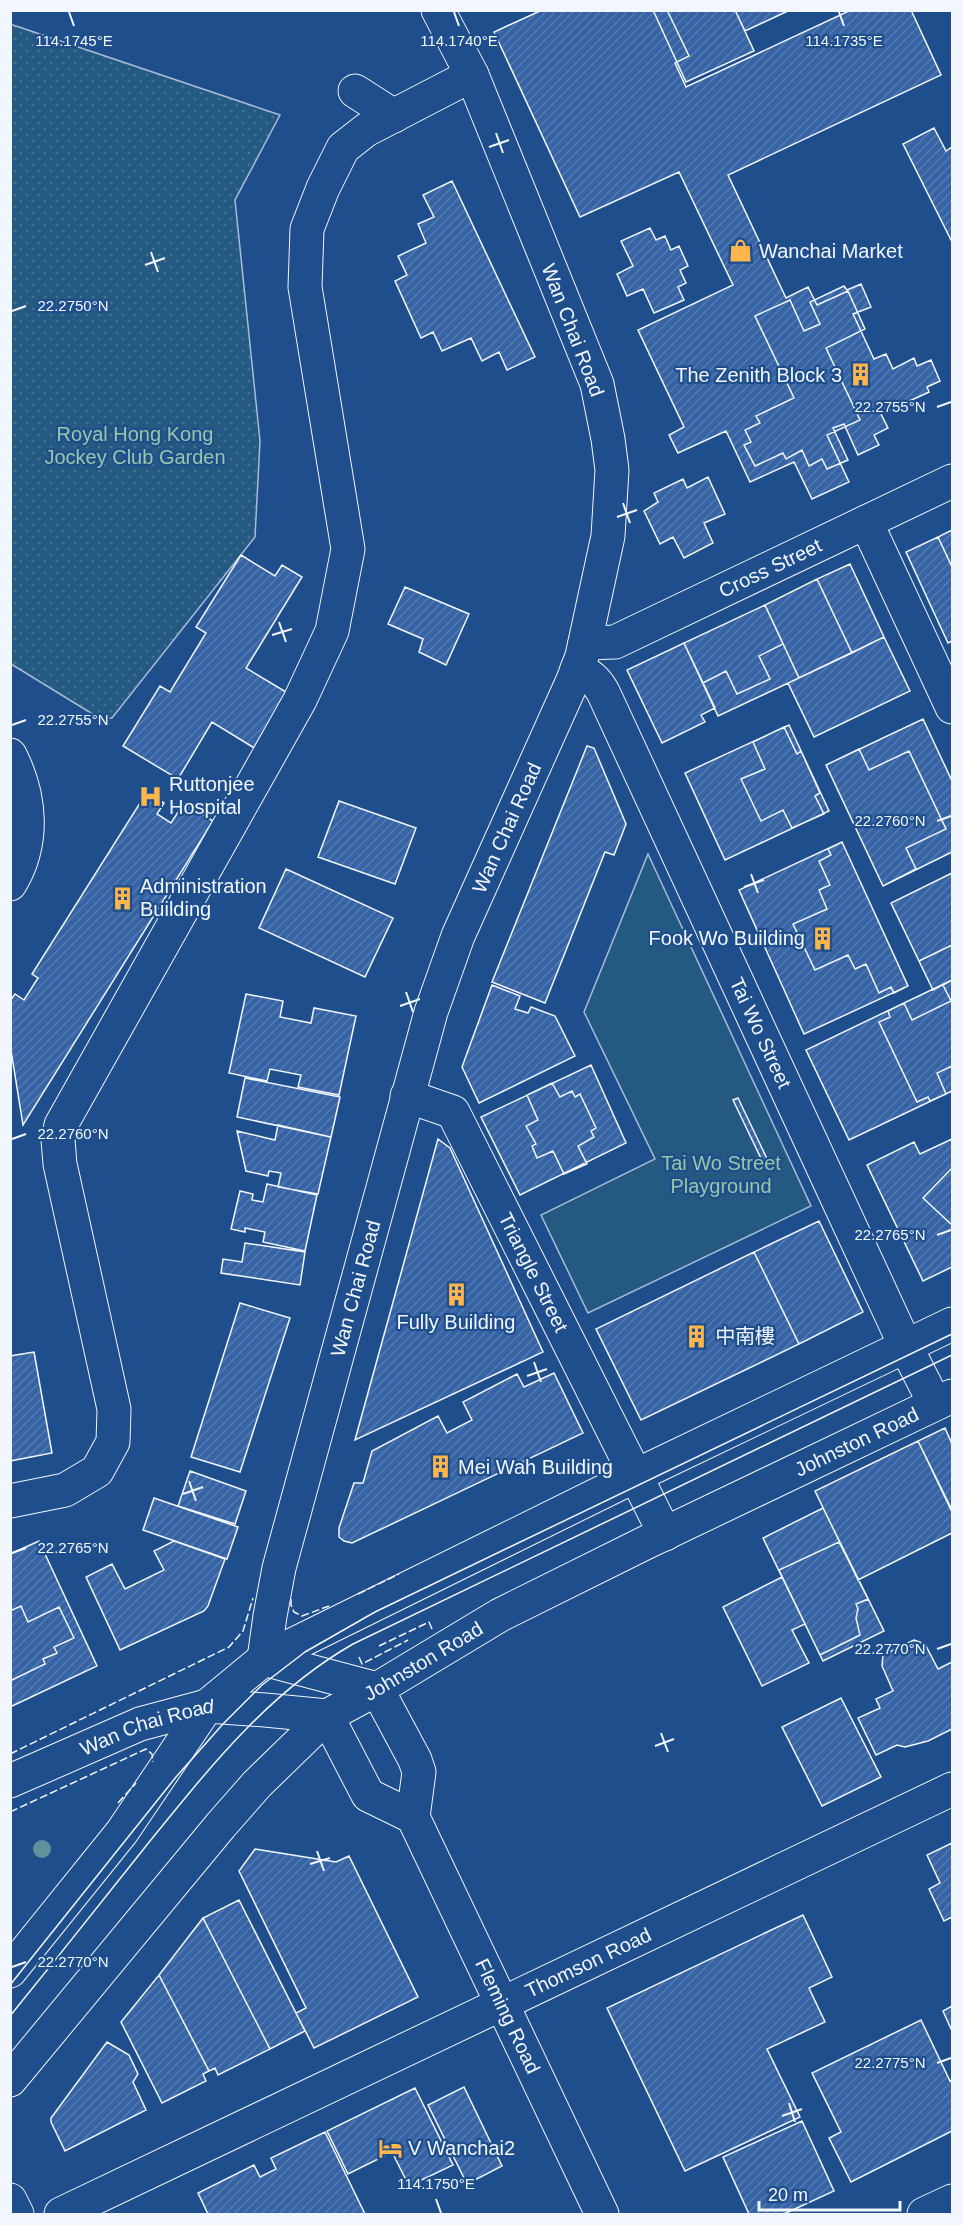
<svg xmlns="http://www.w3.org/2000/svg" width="963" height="2225" font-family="Helvetica,'Noto Sans TC',sans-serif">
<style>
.green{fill:#245a82;stroke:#a8bbd7;stroke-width:1.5}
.garden{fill:url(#garden-dots);stroke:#a8bbd7;stroke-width:1.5}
.building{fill:url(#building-hatch);stroke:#f2f6ff;stroke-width:1.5}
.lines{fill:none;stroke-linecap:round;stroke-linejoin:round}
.minor-casing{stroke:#f2f6ff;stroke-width:35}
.major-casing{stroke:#f2f6ff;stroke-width:35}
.minor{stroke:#1f4e8c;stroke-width:33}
.major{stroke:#1f4e8c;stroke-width:33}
.tram{stroke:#f2f6ff;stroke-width:1.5}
.fence{stroke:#f2f6ff;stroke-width:1.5;stroke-dasharray:8 3;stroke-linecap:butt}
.tree{fill:#61919a}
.ticks{fill:none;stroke:#f2f6ff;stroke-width:2}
.labels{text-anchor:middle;stroke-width:4.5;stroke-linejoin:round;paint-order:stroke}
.poi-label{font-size:20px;fill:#f2f6ff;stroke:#1f4e8c;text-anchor:start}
.street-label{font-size:20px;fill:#f2f6ff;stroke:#1f4e8c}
.park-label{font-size:20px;fill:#97c8a6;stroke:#1f4e8c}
.ticks-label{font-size:15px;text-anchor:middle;fill:#f2f6ff;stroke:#1f4e8c;stroke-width:4.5;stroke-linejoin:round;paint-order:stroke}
</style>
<defs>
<pattern id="garden-dots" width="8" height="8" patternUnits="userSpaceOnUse" patternTransform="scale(1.5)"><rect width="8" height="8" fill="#245a82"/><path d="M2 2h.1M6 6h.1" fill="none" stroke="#447295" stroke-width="1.8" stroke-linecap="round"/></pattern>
<pattern id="building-hatch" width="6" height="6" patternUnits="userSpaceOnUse" patternTransform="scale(1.5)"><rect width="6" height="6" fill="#3563a3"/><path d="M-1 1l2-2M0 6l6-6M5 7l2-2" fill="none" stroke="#537ab1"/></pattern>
</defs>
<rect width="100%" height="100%" fill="#1f4e8c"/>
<!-- green -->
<path class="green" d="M648 854 811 1206 588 1313 541 1215 655 1159 584 1012Z"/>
<!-- garden -->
<path class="garden" d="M10 24 280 115 235 200 260 441 255 537 112 718H99L11 664Z"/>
<!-- building -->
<path class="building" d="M542 10H667L689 56 675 63 686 87 851 10H911L941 75 728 175 786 298 808 287 817 305 848 291 865 329 826 348 860 420 827 435 849 482 812 499 794 462 750 482 726 431 678 453 669 435 684 427 638 330 733 285 679 172 580 217 494 32Z
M653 10H735L754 51 686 82Z
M735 10H790L745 31Z
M934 128 946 151 952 147V242L903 144Z
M452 181 535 357 507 370 499 352 482 361 471 338 442 351 433 332 421 338 395 281 407 275 398 256 426 243 418 224 434 217 423 195Z
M650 228 656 240 665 236 671 250 679 246 688 266 680 270 686 283 678 287 684 300 654 313 643 289 627 296 617 274 633 266 621 241Z
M861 284 871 307 853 314 874 359 886 354 893 369 914 358 917 366 931 360 940 381 927 387 929 392 881 414 888 428 874 435 879 445 858 455 844 424 833 428 848 460 827 469 822 459 809 466 802 450 786 459 783 453 755 466 744 445 751 442 745 430 760 423 756 416 794 398 755 316 790 300 804 331 820 324 810 302 844 286 847 290Z
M708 477 725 514 704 523 713 543 684 558 673 537 660 544 644 511 658 502 654 493 683 479 687 488Z
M952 530V567L938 537Z
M938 537 952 567V641L948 643 906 552Z
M241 555 275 576 282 565 302 577 246 668 291 695 256 749 212 722 178 779 123 746 160 686 170 692 206 633 196 627Z
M850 564 884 637 852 653 817 579Z
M817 579 852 653 799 678 765 605Z
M405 587 469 614 446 665 419 652 423 639 388 624Z
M765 605 799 678 718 716 684 643Z
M765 605 783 644 759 656 770 679 737 694 726 671 703 683 684 643Z
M884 637 910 691 814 737 788 683Z
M684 643 715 708 701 715 705 722 662 743 627 670Z
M923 719 952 781V852L883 886 826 765Z
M789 725 829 811 725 860 685 773Z
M784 727 797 754 801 751 820 793 815 796 824 814 792 828 783 810 761 821 741 779 765 769 753 742Z
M587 746 594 748 626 824 614 855 605 852 545 1003 492 982Z
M859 749 869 770 909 751 946 829 906 848 916 869 883 886 826 765Z
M147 792 164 803 157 814 171 823 184 803 213 821 23 1125 10 1044V1001L15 994 24 1000 38 978 32 974Z
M339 801 416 828 395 884 318 857Z
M842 842 908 986 804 1034 739 890Z
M842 842 908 986 894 993 891 987 879 993 866 964 855 969 848 955 815 970 793 924 827 909 819 890 830 885 819 861 831 855 828 849Z
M286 869 393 918 365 977 259 928Z
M952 873V945L919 961 891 903Z
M952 945V980L933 990 919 961Z
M952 980V1091L849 1140 806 1050Z
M952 980V1066L937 1073 946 1094 930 1101 928 1097 917 1102 879 1022 890 1017 888 1011 904 1003 912 1020 951 1001 943 985Z
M492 985 520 996 515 1009 528 1013 531 1007 555 1016 575 1056 479 1103 462 1067Z
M246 994 283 1001 280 1017 311 1023 314 1008 356 1016 339 1095 298 1087 301 1075 270 1069 267 1081 229 1073Z
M591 1065 626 1143 520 1195 481 1117Z
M245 1078 340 1097 331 1137 237 1117Z
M552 1083 560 1097 572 1091 575 1097 580 1094 596 1128 591 1131 594 1137 578 1146 587 1164 564 1174 553 1151 537 1158 532 1146 536 1144 526 1126 538 1120 527 1095Z
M738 1098 771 1167 766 1169 733 1100Z
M278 1125 331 1137 318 1194 278 1187 281 1173 269 1171 268 1176 246 1171 237 1131 275 1140Z
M438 1139 450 1148 543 1352 355 1440Z
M952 1139V1267L923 1281 867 1165 914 1142 920 1154Z
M952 1168V1225L923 1198Z
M267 1184 317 1195 305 1251 263 1242 265 1232 245 1228V1232L231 1229 240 1191 253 1194 252 1200 263 1202Z
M819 1221 863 1312 799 1344 754 1252Z
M245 1243 305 1252 300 1285 221 1273 223 1259 242 1262Z
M754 1252 799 1344 641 1420 596 1329Z
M240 1303 290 1318 240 1472 191 1457Z
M34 1352 52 1453 10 1461V1356Z
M554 1373 583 1433 352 1543 344 1541 339 1537V1528L354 1483H363L372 1451 438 1416 447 1433 472 1420 463 1402 517 1374 524 1387Z
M945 1428 952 1444V1510L918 1441Z
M918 1441 952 1512V1533L858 1580 815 1491Z
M190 1471 246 1491 235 1524 178 1506Z
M154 1498 238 1527 227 1559 143 1530Z
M823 1508 884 1631 823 1661 763 1538Z
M39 1541 97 1666 10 1707V1554Z
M174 1541 225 1559 208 1606 204 1611 120 1650 86 1577 112 1564 125 1589 164 1570 154 1551Z
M839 1542 868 1599 856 1604 858 1609 856 1618 860 1635 820 1655 779 1570Z
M782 1577 805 1624 792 1630 809 1663 762 1686 723 1607Z
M21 1606 28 1622 59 1607 74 1638 54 1647 57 1653 43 1659 45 1664 10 1681V1611Z
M914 1640 925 1644 938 1669 952 1662V1729L928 1741 905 1747 897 1745 876 1755 858 1718 880 1708 876 1699 893 1691 882 1666 883 1655Z
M841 1698 881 1777 822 1806 782 1727Z
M952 1843V1917L944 1921 929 1889 940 1883 927 1855Z
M255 1849 336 1862 349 1856 418 1997 314 2048 296 2013 306 2008 239 1871Z
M239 1900 305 2031 270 2049 203 1918Z
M803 1915 832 1977 809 1988 825 2022 767 2049 800 2117 685 2171 607 2008Z
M203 1918 270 2049 218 2075 215 2068 209 2071 159 1975Z
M159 1975 209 2071 203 2074 206 2081 162 2103 121 2022Z
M952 2006V2031L943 2011Z
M921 2020 950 2081 952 2080V2131L851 2182 829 2138 841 2132 812 2073Z
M107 2042 129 2055 138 2074 133 2082 146 2110 65 2151 51 2122V2118Z
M464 2087 502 2166 467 2184 428 2105Z
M415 2088 453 2165 409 2186 392 2152 348 2174 327 2131Z
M802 2121 834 2191 784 2214H749L723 2157Z
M325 2132 365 2214H208L198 2193 254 2165 260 2177 276 2169 271 2158Z"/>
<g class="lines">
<defs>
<g id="minor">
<path d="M355 91 394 116"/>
<path d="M866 522 952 707"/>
<path id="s1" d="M585 643 615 642 952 481"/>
<path id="s2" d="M577 669C590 675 596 680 603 692L906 1347 935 1404"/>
<path d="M10 755C31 796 35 843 10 884"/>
<path id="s3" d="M407 1096 453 1112 665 1534"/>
<path d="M10 1501 65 1490 97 1471 113 1442 114 1409 60 1164 58 1140 61 1125 300 700 332 631 348 549 305 287 307 229 323 188 343 148 366 130 472 75"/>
<path id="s4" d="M264 1659 270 1616 279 1568 431 1012 458 936 573 680 582 656 608 536 612 470 608 439 597 384 472 75 438 10"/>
<path id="s5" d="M264 1659 377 1689 415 1760 419 1772 413 1817 602 2214"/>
<path d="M327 1716 368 1795 413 1817"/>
<path id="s6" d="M10 1781 140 1724 207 1706 265 1710 327 1716"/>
<path d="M10 1971 122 1832 207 1706 264 1659 635 1476 952 1324"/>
<path id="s7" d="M10 2080 221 1825 257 1784 327 1716 377 1689 500 1615 645 1543 952 1396"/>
<path d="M10 2200 17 2214"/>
<path id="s8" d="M61 2214 952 1789"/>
</g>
<path id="major" d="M924 2214 952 2201"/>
</defs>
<!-- minor casing -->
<use href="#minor" class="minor-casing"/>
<!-- major casing -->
<use href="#major" class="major-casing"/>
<!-- minor -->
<use href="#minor" class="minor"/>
<!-- major -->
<use href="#major" class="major"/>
<!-- tram -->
<path class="tram" d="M10 1985 176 1777 223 1724 262 1685 305 1652 375 1612 952 1334
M10 2016C57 1958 104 1899 150 1841 210 1767 269 1692 353 1644L952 1355"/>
<!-- fence -->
<path class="fence" d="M358 1594 399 1574
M291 1599V1605L294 1612 302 1616 329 1606
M379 1646 429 1622 432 1629
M359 1657 362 1664 408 1640
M10 1754 229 1647 243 1631 253 1598
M118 1803 136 1783
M10 1812 146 1749 152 1754 153 1762"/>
</g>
<!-- trees -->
<circle class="tree" cx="42" cy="1849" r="9"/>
<!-- ticks -->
<path class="ticks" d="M69 12 74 26M454 12 459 26M839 12 844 26M496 133 503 153M489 147 509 140M151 252 158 272M145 265 165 258M12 311 26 306M937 407 951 402M623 503 630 523M617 517 637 510M279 622 286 642M272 635 292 629M12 725 26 720M937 821 951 816M751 874 758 893M744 887 764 880M406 992 413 1012M400 1006 420 999M12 1139 26 1134M937 1235 951 1230M534 1362 541 1382M527 1376 547 1369M189 1481 196 1501M183 1494 203 1487M12 1553 26 1548M937 1649 951 1644M661 1733 668 1752M655 1746 674 1739M317 1851 324 1871M310 1864 330 1858M12 1967 26 1962M937 2063 951 2058M789 2103 795 2122M782 2116 802 2109M436 2199 441 2213"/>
<!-- icons -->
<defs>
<symbol id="shop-bare" viewBox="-9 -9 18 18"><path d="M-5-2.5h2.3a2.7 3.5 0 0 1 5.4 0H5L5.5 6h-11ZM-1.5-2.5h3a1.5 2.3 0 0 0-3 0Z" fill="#ffb74d" stroke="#1f4e8c" stroke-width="2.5" paint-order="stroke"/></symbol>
<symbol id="building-bare" viewBox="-9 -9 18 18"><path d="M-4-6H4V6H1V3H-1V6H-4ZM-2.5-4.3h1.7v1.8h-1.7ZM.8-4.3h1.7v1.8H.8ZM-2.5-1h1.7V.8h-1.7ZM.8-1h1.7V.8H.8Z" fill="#ffb74d" stroke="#1f4e8c" stroke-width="2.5" paint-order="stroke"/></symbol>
<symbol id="hospital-bare" viewBox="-9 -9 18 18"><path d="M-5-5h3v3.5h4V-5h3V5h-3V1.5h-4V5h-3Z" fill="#ffb74d" stroke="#1f4e8c" stroke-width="2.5" paint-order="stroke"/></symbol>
<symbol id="hotel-bare" viewBox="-9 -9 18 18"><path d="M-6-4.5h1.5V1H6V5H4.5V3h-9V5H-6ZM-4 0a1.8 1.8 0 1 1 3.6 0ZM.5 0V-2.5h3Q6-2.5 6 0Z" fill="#ffb74d" stroke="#1f4e8c" stroke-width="2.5" paint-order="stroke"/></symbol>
</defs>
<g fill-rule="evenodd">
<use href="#shop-bare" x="724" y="234" width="33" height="33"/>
<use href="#building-bare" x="844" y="358" width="33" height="33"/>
<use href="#hospital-bare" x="134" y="780" width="33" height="33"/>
<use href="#building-bare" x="106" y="882" width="33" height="33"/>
<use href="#building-bare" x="806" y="922" width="33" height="33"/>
<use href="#building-bare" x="440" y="1278" width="33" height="33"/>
<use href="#building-bare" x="680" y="1320" width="33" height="33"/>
<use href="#building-bare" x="424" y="1450" width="33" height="33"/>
<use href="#hotel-bare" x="374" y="2132" width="33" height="33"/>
</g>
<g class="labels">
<!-- poi labels -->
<g class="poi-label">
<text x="759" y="258">Wanchai Market</text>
<text x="842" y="382" text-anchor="end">The Zenith Block 3</text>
<text x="169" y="791">Ruttonjee<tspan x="169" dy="23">Hospital</tspan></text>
<text x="140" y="893">Administration<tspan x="140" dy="23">Building</tspan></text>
<text x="805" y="945" text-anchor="end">Fook Wo Building</text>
<text x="456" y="1329" text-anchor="middle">Fully Building</text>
<text x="715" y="1343">中南樓</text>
<text x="458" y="1474">Mei Wah Building</text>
<text x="408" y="2155">V Wanchai2</text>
</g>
<!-- street labels -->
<g class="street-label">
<text transform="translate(573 330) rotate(69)" y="7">Wan Chai Road</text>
<text dy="7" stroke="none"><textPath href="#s1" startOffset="202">Cross Street</textPath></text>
<text dy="7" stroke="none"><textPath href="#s4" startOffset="868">Wan Chai Road</textPath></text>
<text dy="7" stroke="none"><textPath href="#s2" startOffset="411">Tai Wo Street</textPath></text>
<text dy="7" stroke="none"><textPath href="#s3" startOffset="228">Triangle Street</textPath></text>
<text dy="7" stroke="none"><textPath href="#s4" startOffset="382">Wan Chai Road</textPath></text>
<text dy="7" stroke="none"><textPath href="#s7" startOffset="1080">Johnston Road</textPath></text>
<text dy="7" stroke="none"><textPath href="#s7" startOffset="594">Johnston Road</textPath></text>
<text dy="7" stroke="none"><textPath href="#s6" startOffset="148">Wan Chai Road</textPath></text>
<text dy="7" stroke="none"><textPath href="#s8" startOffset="584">Thomson Road</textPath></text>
<text dy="7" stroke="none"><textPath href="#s5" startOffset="476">Fleming Road</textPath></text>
</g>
<!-- park labels -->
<g class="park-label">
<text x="135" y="441">Royal Hong Kong<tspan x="135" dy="23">Jockey Club Garden</tspan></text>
<text x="721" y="1170">Tai Wo Street<tspan x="721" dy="23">Playground</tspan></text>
</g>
</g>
<g class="ticks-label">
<text x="459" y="46">114.1740°E</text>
<text x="74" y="46">114.1745°E</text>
<text x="844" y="46">114.1735°E</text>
<text x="73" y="311">22.2750°N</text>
<text x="890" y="412">22.2755°N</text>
<text x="73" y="725">22.2755°N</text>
<text x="890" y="826">22.2760°N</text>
<text x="73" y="1139">22.2760°N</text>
<text x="890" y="1240">22.2765°N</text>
<text x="73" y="1553">22.2765°N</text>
<text x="890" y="1654">22.2770°N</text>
<text x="73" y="1967">22.2770°N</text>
<text x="890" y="2068">22.2775°N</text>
<text x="436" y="2189">114.1750°E</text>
</g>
<!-- border -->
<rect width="963" height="2225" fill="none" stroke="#f2f6ff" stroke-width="24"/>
<!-- scale -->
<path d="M759 2201v9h141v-9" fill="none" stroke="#f2f6ff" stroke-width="3"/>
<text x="768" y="2201" font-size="18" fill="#f2f6ff" stroke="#1f4e8c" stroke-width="4.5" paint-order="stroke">20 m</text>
</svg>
